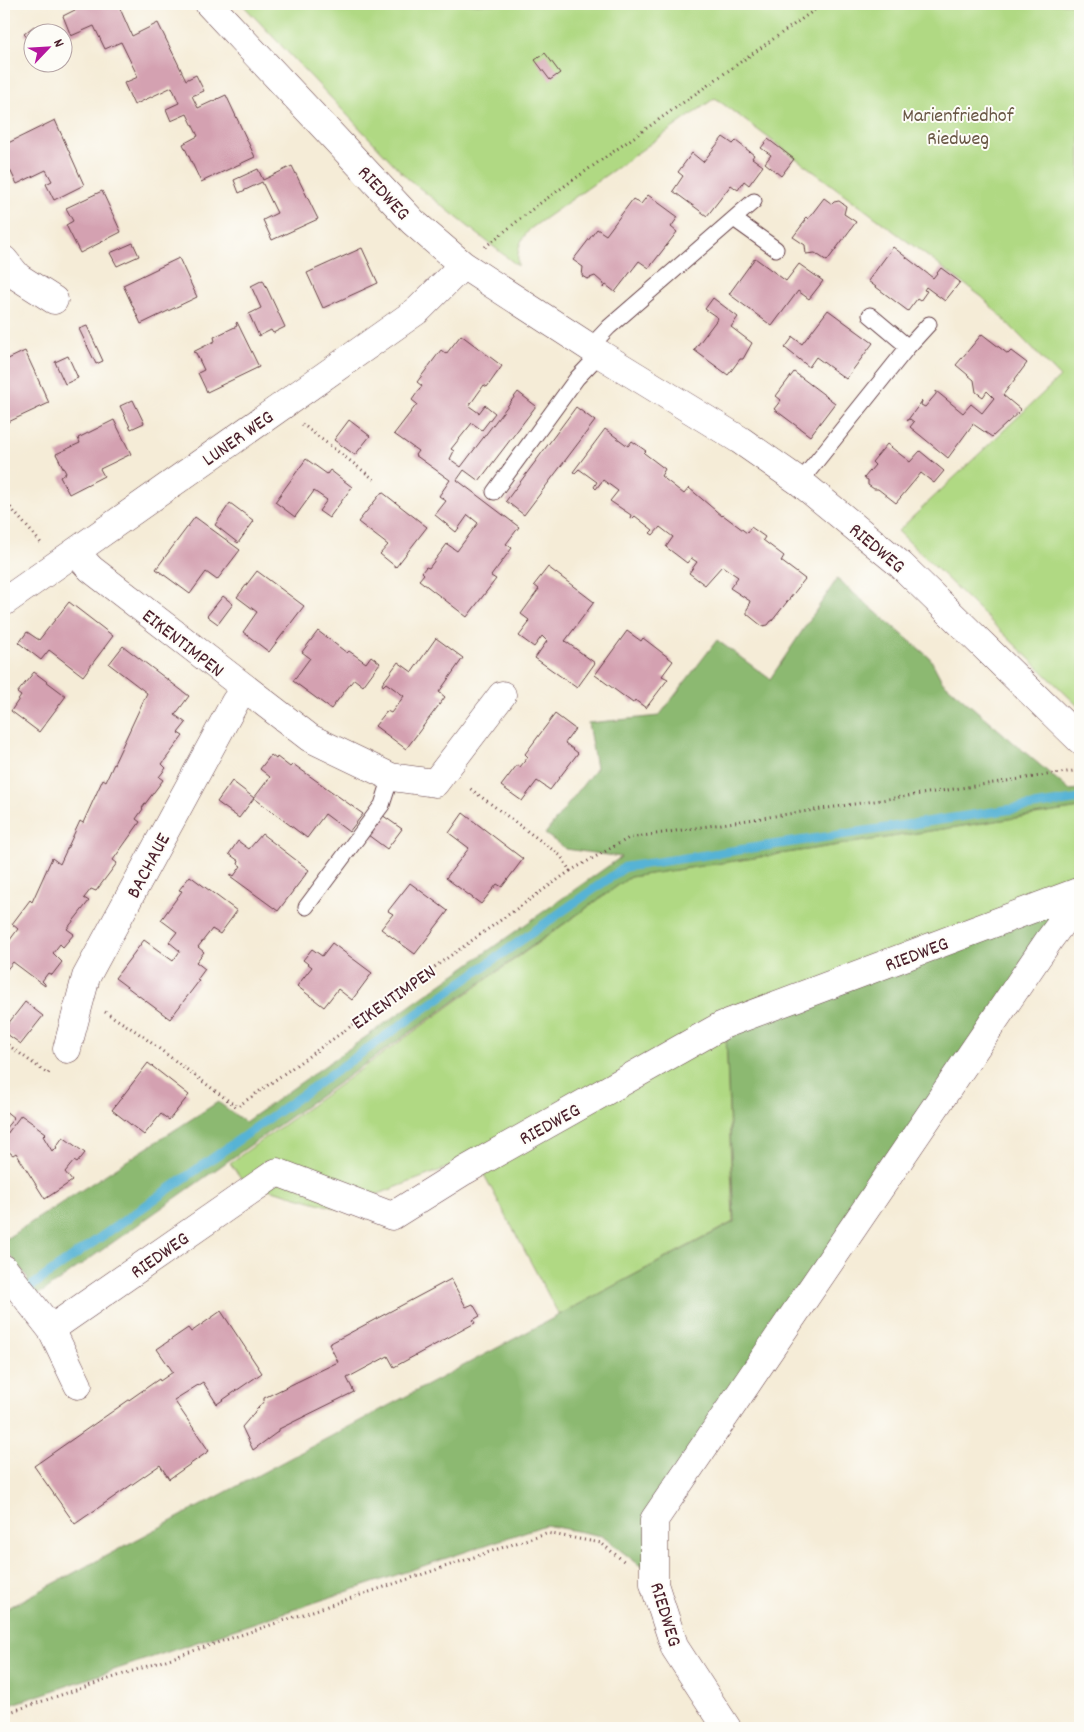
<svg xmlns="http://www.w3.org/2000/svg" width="1084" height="1732" font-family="Dekko,sans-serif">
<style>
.green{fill:#b0d983;stroke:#7d7c57}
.forest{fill:#8cb971;stroke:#6b6c4e}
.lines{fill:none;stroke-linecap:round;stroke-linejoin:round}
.stream{stroke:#57b3d5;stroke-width:9}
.building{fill:#d4a1b1}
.service-casing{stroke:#643e45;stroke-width:17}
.minor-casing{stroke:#643e45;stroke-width:29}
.path{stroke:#643e45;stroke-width:3;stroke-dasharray:1 4;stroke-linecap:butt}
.service{stroke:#fff;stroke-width:15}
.minor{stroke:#fff;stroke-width:28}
.labels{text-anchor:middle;stroke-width:4;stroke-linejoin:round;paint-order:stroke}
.park-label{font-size:20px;fill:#695745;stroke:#fdfcf7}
.street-label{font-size:20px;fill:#4a1f2b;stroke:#fdfcf7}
</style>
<rect width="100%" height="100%" fill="#fdfcf7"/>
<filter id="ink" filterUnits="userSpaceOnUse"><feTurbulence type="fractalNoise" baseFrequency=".02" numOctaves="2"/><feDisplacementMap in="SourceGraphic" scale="10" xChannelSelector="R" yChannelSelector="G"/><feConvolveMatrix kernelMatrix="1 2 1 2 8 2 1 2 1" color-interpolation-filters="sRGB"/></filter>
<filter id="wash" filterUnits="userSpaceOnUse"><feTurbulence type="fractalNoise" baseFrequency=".0096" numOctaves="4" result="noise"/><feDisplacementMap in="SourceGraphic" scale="20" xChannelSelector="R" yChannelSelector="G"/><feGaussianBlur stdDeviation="1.12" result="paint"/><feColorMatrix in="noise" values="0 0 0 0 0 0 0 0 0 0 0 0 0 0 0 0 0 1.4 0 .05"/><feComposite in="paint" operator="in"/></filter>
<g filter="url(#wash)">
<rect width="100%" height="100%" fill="#f5ecd7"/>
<!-- green -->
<path class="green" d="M242 4H1080V708L898 531 1060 377 982 297 715 98 530 229C519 241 517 250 518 266L407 178Z
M1080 808V882L720 1018 457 1164 339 1209 244 1182 230 1163 630 877Z
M726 1034 733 1222 559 1315 481 1169Z"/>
<!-- forest -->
<path class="forest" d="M837 579 930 658 942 681 1069 790 1080 789V808L630 877 44 1291 20 1303 28 1278 4 1247V1240L218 1102 245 1122 621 857 566 849 545 834 596 768 588 723 659 716 717 640 770 679Z
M1063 907 646 1518 647 1571 602 1536 545 1525 4 1707V1613L8 1608 734 1222 726 1034Z"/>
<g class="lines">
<!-- stream -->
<path class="stream" d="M33 1285 625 867 1080 799"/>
</g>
<g id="blocks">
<!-- building -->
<path class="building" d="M75 4H118L132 36 158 23 186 80 196 75 204 91 192 96 198 108 226 95 255 157 201 182 183 144 198 136 187 114 171 121 166 109 179 103 172 87 134 105 124 83 138 77 121 42 105 49 94 26 71 36 63 16 77 9Z
M34 26 40 32H32V43L24 34Z
M545 53 560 73 550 80 535 60Z
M55 120 84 185 54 200 46 184 52 181 46 170 17 184 9 168 4 171V145Z
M723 137 733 144 736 141 754 155 752 158 763 166 749 185 744 181 738 190 731 185 707 216 673 191 683 176 678 172 692 153 703 162Z
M768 139 794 159 781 176 765 163 771 155 761 148Z
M292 166 318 219 272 240 263 220 277 213 262 182 239 193 234 180 258 169 263 180Z
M102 191 121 232 80 253 66 225 73 221 66 208Z
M648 195 678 217 671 227 677 232 649 268 639 261 615 292 606 285 603 288 604 284 595 276 587 279 582 276 583 267 573 260 597 229 606 235 633 199 641 204Z
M824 198 832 204 834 202 839 201 846 206 844 214 856 222 827 261 815 253 806 254 805 245 793 237 806 220 804 219 806 217 808 219Z
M133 243 139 256 117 266 110 253Z
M893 247 933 278 941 268 960 282 945 301 926 287 924 290 927 291 920 301 917 299 908 311 868 281Z
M362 248 378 283 323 308 307 273Z
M179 258 197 297 141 324 123 285Z
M755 258 786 281 799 264 823 281 809 299 798 291 772 326 729 294Z
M263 280 285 327 273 333 271 330 259 336 249 314 261 308 251 286Z
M713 298 738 317 731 327 752 343 743 359H740L728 375 694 350 718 318 705 309Z
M828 310 873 343 846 379 816 357 809 367 785 348 793 337 802 344Z
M237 322 259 367 207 392 198 373 204 370 196 353 193 352 215 341 214 337 237 326 236 323Z
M87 326 103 361 96 364 79 329Z
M982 334 1008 354 1011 351 1027 363 1003 395 1021 410 992 437 973 424 948 458 910 427 914 422 910 419 907 421 922 401 921 405 925 407 936 394V391L963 413 971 404 982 413 994 398 987 391 983 397 976 392 974 380 956 365Z
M461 335 502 366 487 387 484 385 469 406 479 413 485 405 495 413 482 430 472 423 451 449 454 451 450 459 461 467 518 392 536 406 479 481 464 470 457 480 519 527 506 544 512 548 491 576 496 579 467 617 419 580 424 574 422 572 426 567 429 568 447 544 457 551 478 523 468 515 456 532 435 515 446 501 439 496 450 480 415 455 418 451 394 434 417 404 412 400 422 386 417 382 441 350 446 354Z
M25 351 49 403 4 424V401H5L4 398V361Z
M68 356 78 378 65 384 55 362Z
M794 372 835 403 810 436 774 409 781 400 776 396Z
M133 400 144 423 131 429 120 406Z
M576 407 595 421 524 515 506 501Z
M114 420 131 454 100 469 104 476 69 494 60 477 66 473 56 454 80 443 78 438Z
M349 420 370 436 355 455 334 440Z
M605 429 628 446 632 441 646 451 644 453 665 469 661 476 684 494 689 488 722 516 723 515 747 533 751 527 765 537 763 540 784 556 781 561 805 579 772 621H771L768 625 762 626 747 614V609L750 605 749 604 750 601 730 588 738 577 722 566 705 585 689 573 697 562 691 558 687 563 666 547 673 537 660 527 653 535 650 533 653 530 635 516 632 519 630 518 631 515 610 501 618 491 603 480 596 489 594 487 597 482 579 469 575 473 573 472Z
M887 444 910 462 920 451 944 471 934 483 921 473 896 503 878 489H874L868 485V480L864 478 875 465 872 462Z
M306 459 327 474 330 470 352 487 329 518 319 511 327 500 314 491 295 517 275 502Z
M382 492 427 527 396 567 380 554 388 545 358 522Z
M230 503 254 521 238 543 215 525Z
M195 517 240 550 217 580 206 572 190 594 156 569Z
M548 567 594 602 565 641 595 663 577 688 535 658 547 641 542 636 534 647 519 636 529 623 528 622 529 620 521 614 539 589 534 585Z
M257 571 304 606 269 652 243 632 257 612 237 597Z
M223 596 233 604 218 624 207 616Z
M69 602 113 636 83 676 49 650 41 660 19 643 27 632 39 640Z
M318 631 347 653 349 651 366 663 371 656 380 663 363 686 354 679 331 709 293 681 310 658 302 652Z
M627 631 641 641 643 638 673 661 662 676 668 679 646 708 635 700 633 703 595 675Z
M436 638 463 658 439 692 445 697 406 749 375 726 387 711 391 713 404 696 386 683 383 686 382 684 398 662 412 672Z
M123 646 189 696 175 715 186 723 178 733 183 736 162 764 166 768 159 777 163 780 142 808 143 809 136 819 140 822 113 860 117 863 96 891 91 889 84 898 89 901 67 929 74 934 63 947 60 944 53 953 62 962 52 975 48 973 42 981 45 984V986L13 962 4 973V948L18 929 12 924 30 900 32 902 52 858 60 864 80 821 83 823 103 779 106 781 147 693 109 664Z
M34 672 66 696 39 732 11 711 21 696 17 693Z
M555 714 575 729 565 743 578 753 550 790 537 781 522 801 501 786 517 765 520 767 528 757 525 754Z
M271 755 276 759 277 757 290 767 293 764 363 814 349 832 325 814 307 838 254 798 270 777 260 769Z
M232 781 254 798 239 818 217 802Z
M463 813 523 859 502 887 497 884 481 904 446 878 469 848 449 833Z
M382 815 402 829 387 849 368 835Z
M262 834 309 870 278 911 230 876 231 874 234 876 241 866 238 864 239 861 229 854 238 841 249 849Z
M190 876 237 911 220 934 212 929 198 947 204 952 196 962 205 969 197 980 199 981 170 1019 115 978 144 940 173 961 180 951 169 942 177 932 161 920 182 891 179 890Z
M410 883 448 911 415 954 381 929 393 914 388 911Z
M332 943 372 973 352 1000 338 989 324 1007 297 986 312 967 303 960 312 949 322 956Z
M25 1002 43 1016 21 1044 4 1032V1029Z
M148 1063 189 1095 169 1120 161 1114 144 1135 112 1110Z
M4 1110 14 1118 4 1130Z
M21 1115 46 1133 43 1136 52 1151 57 1148 56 1147 63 1137 85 1153 77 1163 74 1161 65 1172 72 1181 45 1199 16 1153 13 1155 4 1148V1138Z
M451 1279 466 1307 473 1304 480 1316 473 1320 475 1323 394 1367 388 1356 347 1378 354 1392 279 1429V1431L253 1450 242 1427 264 1401V1398L338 1362 329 1344Z
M221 1311 262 1373 217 1404 203 1382 174 1400 209 1451 169 1479 160 1465 75 1524 34 1466 159 1379 160 1381 173 1372 157 1349 188 1328 191 1332Z"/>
</g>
</g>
<g filter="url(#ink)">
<use href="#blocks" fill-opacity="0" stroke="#643e45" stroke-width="1"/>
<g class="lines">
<defs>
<path id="service" d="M734 219 776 249
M870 315 908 347
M590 347 609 327 754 201
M800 482 908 347 929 324
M494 492 577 378 600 354
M306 907 382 805 391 777"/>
<path id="minor" d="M209 4 413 222 463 265 600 354 740 440 800 482 901 565 1080 740
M4 260 18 277 54 300
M75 552 91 569 310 738 391 777 435 783 502 695
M4 602 418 310 463 265
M67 1049 86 977 235 702 244 689
M4 1269 51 1329 78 1385
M51 1329 277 1172 392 1216 464 1171 723 1025 1080 891
M727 1728 675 1648 654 1584V1520L1049 940 1080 898"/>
</defs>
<!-- service casing -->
<use href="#service" class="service-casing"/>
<!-- minor casing -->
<use href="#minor" class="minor-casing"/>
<!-- path -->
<path class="path" d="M485 247 539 204 823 4
M302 424 375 480
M4 500 41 543
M570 871 629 838 1080 770
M105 1012 137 1032 237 1107 570 871 561 856 468 787
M4 1042 48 1074 50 1071
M4 1714 546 1533 601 1543 626 1563"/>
<!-- service -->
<use href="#service" class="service"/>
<!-- minor -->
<use href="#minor" class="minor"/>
</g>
</g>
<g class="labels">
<!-- park labels -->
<g class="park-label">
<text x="958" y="121">Marienfriedhof<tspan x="958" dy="23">Riedweg</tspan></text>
</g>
<!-- street labels -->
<g class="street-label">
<text transform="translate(385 192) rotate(47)" y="7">RIEDWEG</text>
<text transform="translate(237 437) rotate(-35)" y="7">LUNER WEG</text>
<text transform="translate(878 547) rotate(40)" y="7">RIEDWEG</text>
<text transform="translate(184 642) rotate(38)" y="7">EIKENTIMPEN</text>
<text transform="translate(147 865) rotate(-62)" y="7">BACHAUE</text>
<text transform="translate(916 953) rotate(-21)" y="7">RIEDWEG</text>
<text transform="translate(393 996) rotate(-35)" y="7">EIKENTIMPEN</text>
<text transform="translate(549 1123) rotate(-29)" y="7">RIEDWEG</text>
<text transform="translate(159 1254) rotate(-35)" y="7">RIEDWEG</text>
<text transform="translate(667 1614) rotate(73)" y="7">RIEDWEG</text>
</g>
</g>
<!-- margin -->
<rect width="1084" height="1732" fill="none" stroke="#fdfcf7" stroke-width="20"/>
<!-- north arrow -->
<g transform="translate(48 48) rotate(65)"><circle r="24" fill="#fdfcf7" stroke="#b5a4a5"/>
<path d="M0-4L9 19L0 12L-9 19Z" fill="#b5179e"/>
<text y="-8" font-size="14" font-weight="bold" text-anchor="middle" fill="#4a1f2b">N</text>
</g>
</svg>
